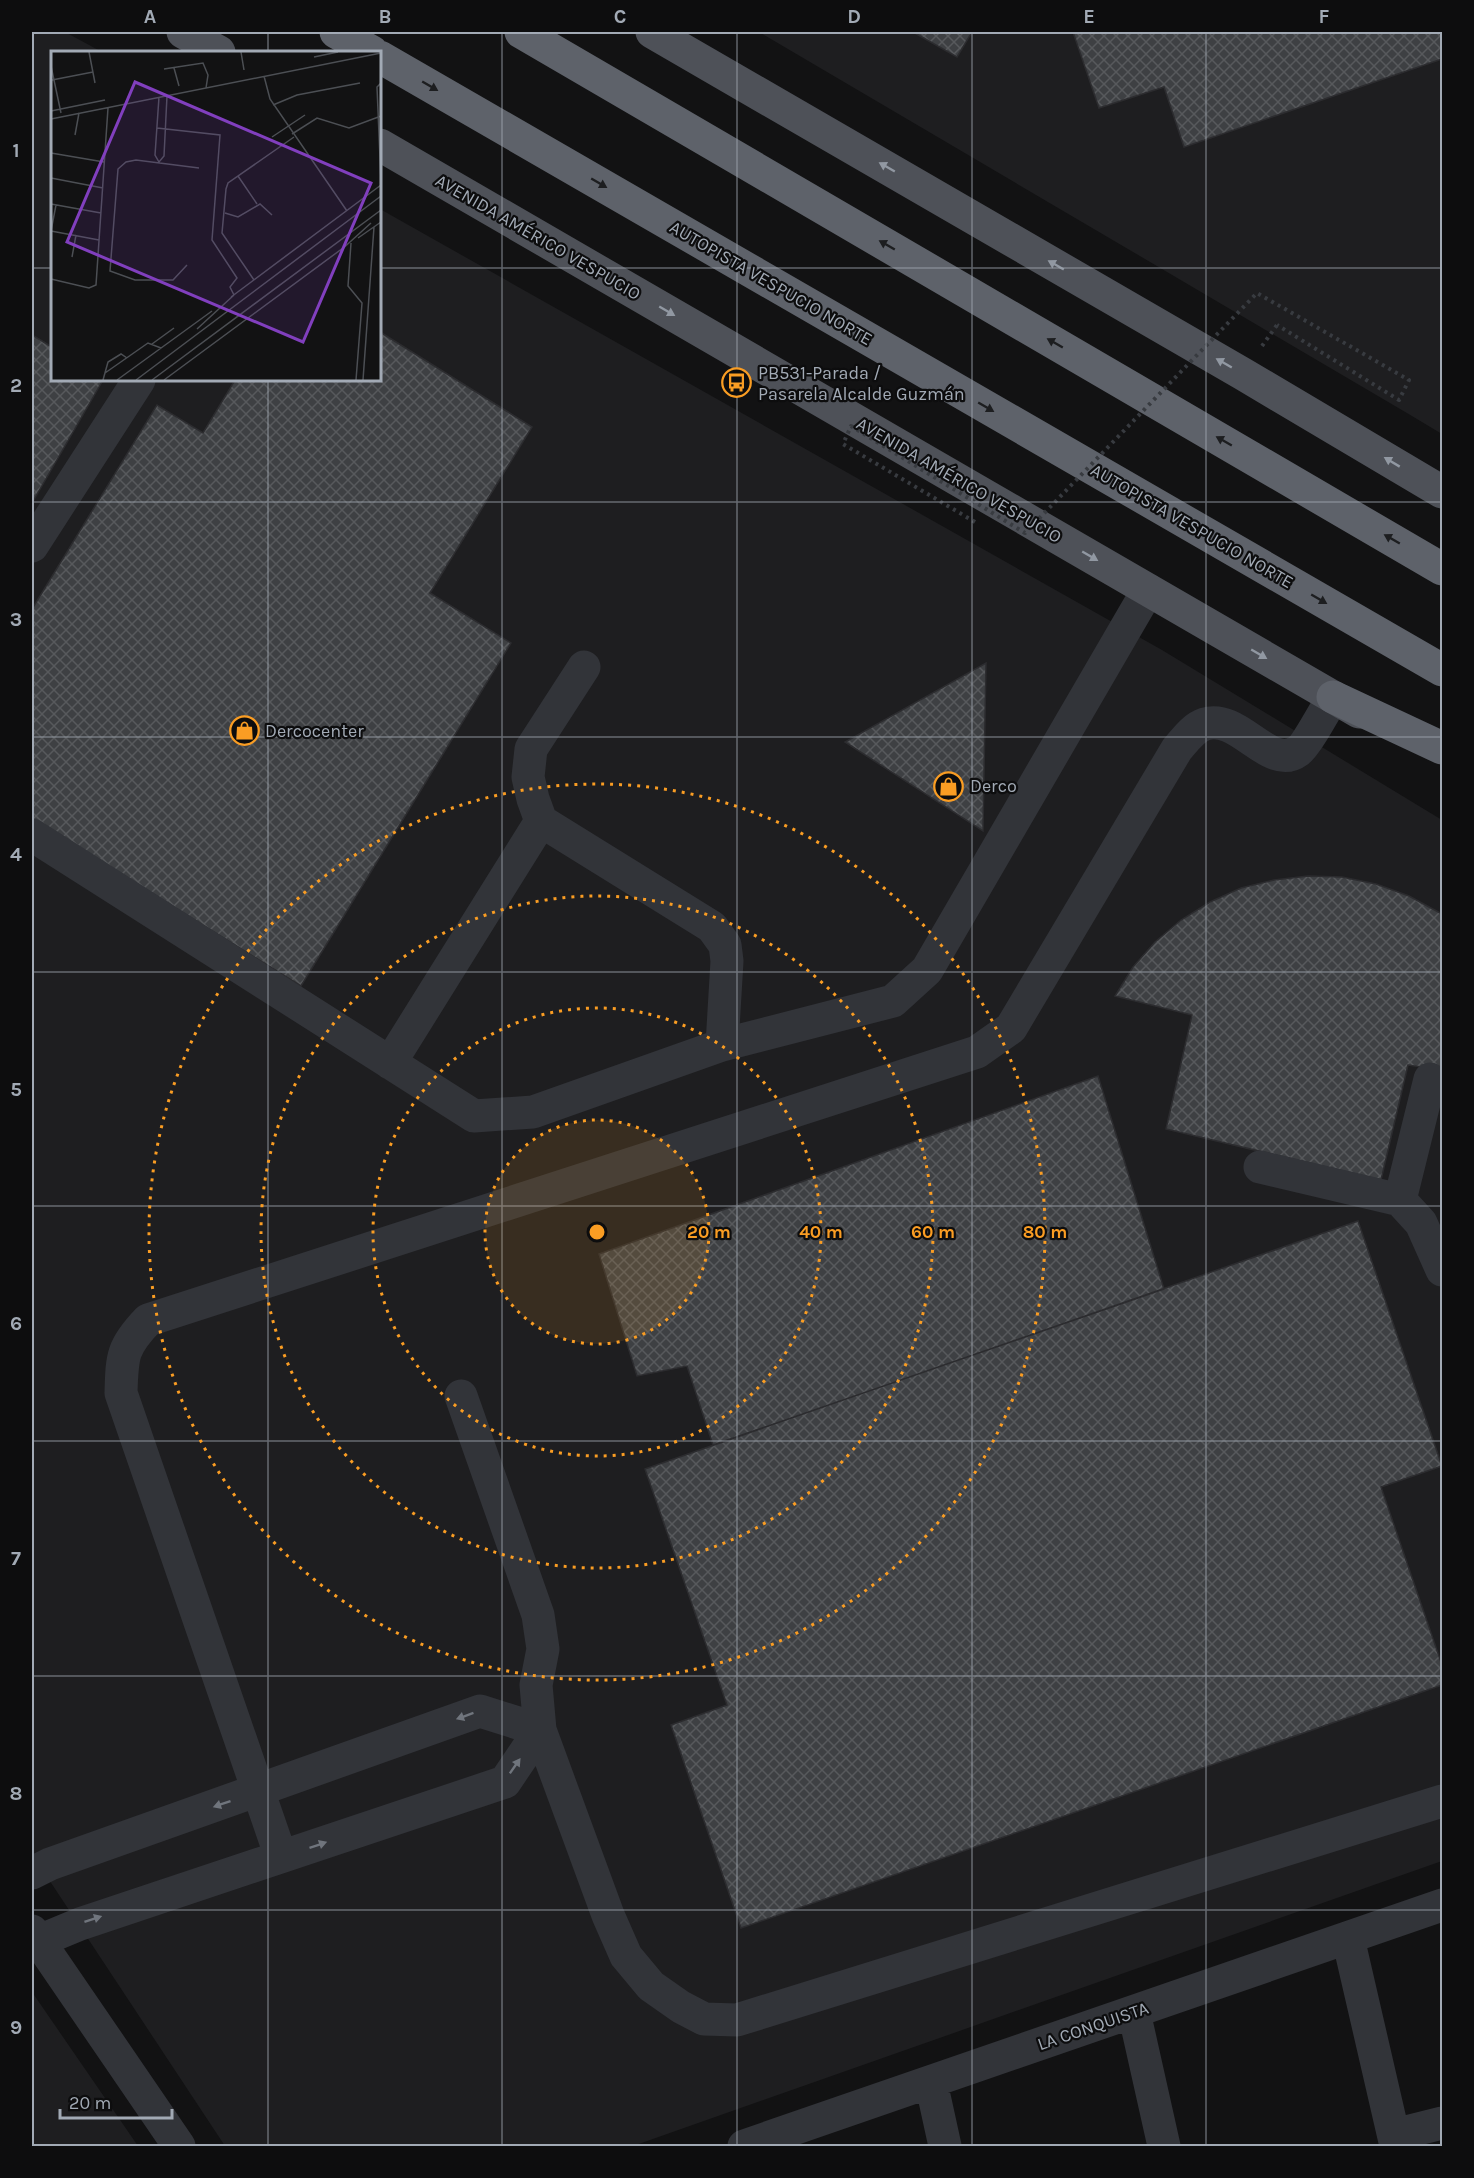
<svg xmlns="http://www.w3.org/2000/svg" width="1474" height="2178" font-family="Karla,sans-serif">
<style>
.built{fill:#1e1e20}
.building{fill:url(#building-cross-hatch);stroke:#2c2c2f;stroke-width:1.5}
.lines{fill:none;stroke-linecap:round;stroke-linejoin:round}
.path{stroke:#383b40;stroke-width:4;stroke-dasharray:3 4.5;stroke-linecap:butt}
.minor{stroke:#323439;stroke-width:33}
.major{stroke:#4e5158;stroke-width:33}
.highway{stroke:#5e626a;stroke-width:33}
.path-bridge{stroke:#383b40;stroke-width:4;stroke-dasharray:3 4.5;stroke-linecap:butt}
.oneway{fill:#1d1e20}
.oneway2{fill:#9198a2}
.oneway3{fill:#70757d}
.grid{fill:none;stroke:#a2aab5;stroke-width:1.5;stroke-opacity:0.55}
.ring{fill:none;stroke:#fa9d23;stroke-width:3;stroke-dasharray:3 6}
.labels{text-anchor:middle;stroke-width:4.5;stroke-linejoin:round;paint-order:stroke}
.street-label{font-size:18px;fill:#a2aab5;stroke:#0d0d0e}
.poi-label{font-size:18px;fill:#a2aab5;stroke:#0d0d0e;text-anchor:start}
.inset-road{fill:none;stroke:#4c4f54;stroke-width:1.5}
.view{fill:#813fbe;fill-opacity:0.15;stroke:#813fbe;stroke-width:3}
.inset-edge{fill:none;stroke:#a2aab5;stroke-width:3}
.centre{fill:#fa9d23;stroke:#0d0d0e;stroke-width:3}
.ring-label{font-size:18px;text-anchor:middle;font-weight:bold;fill:#fa9d23;stroke:#0d0d0e;stroke-width:4.5;stroke-linejoin:round;paint-order:stroke}
.neatline{fill:none;stroke:#a2aab5;stroke-width:2}
.grid-label{font-size:20px;text-anchor:middle;font-weight:bold;fill:#a2aab5}
</style>
<defs>
<pattern id="building-cross-hatch" width="8" height="8" patternUnits="userSpaceOnUse" patternTransform="scale(1.5)"><rect width="8" height="8" fill="#3e4043"/><path d="M0 0l8 8M0 8l8-8" fill="none" stroke="#57595c"/></pattern>
</defs>
<rect width="100%" height="100%" fill="#121213"/>
<!-- built -->
<path class="built" d="M32 32H65L102 52H52V380H380V209L1162 650 1442 820V1861L633 2146H225L32 1854Z
M759 32H1442V434L1412 416Z
M32 1992 138 2146H32Z"/>
<!-- building -->
<path class="building" d="M913 32H972L957 57Z
M1073 32H1442V59L1184 147 1164 87 1099 108Z
M380 332 532 427 430 593 511 643 301 986 32 819V609L157 405 203 433 235 380H380Z
M32 335 52 347V380H103L32 503Z
M986 663 983 831 845 742Z
M1308 876 1342 877 1376 884 1409 896 1442 914V1070L1408 1065 1381 1180 1166 1129 1192 1015 1115 996 1133 967 1155 942 1181 920 1210 902 1241 888 1274 880Z
M1098 1076 1164 1289 713 1445 687 1366 637 1376 599 1254Z
M1358 1221 1442 1466 1381 1487 1442 1665V1685L741 1928 671 1725 727 1705 645 1469Z"/>
<g class="lines">
<!-- path -->
<path class="path" d="M1262 346 1277 325"/>
<!-- minor -->
<path class="minor" d="M32 546 139 380
M584 667 531 749 528 777 533 799 541 821 712 927 725 945 727 961 722 1045
M32 835 474 1116 533 1112 722 1045 893 1001 927 970 1148 590
M390 1063 541 821
M1260 1167 1400 1200 1421 1223 1442 1270
M1400 1200 1430 1079
M461 1396 538 1615 543 1649 536 1685 540 1730 608 1915 626 1956 651 1986 681 2007 704 2019 737 2020 1442 1801
M281 1857 121 1393C122 1356 122 1347 148 1320L977 1052 1011 1028 1177 749C1185 740 1193 728 1205 724 1239 713 1270 772 1298 751 1306 746 1327 707 1333 697
M32 1873 50 1864 480 1711 540 1730 505 1782 80 1924 39 1941
M32 1931 179 2146
M1348 1938 1396 2146
M1134 2012 1164 2146
M931 2082 945 2146
M1394 2135 1442 2123
M744 2146 1442 1905"/>
<!-- major -->
<path class="major" d="M183 32 219 52
M652 32 1243 374 1442 492
M380 145 1359 712"/>
<!-- highway -->
<path class="highway" d="M336 32 372 52
M521 32 1442 569
M380 57 1442 670
M1333 697 1442 748"/>
<!-- path-bridge -->
<path class="path-bridge" d="M975 522 843 444 851 426 1025 533 1257 293 1409 380 1399 400 1277 325"/>
</g>
<!-- one-way arrows -->
<defs><path id="oneway-solid" d="M-6-.8H1V-3.2L6.5 0L1 3.2V.8H-6Z" transform="scale(1.5)"/></defs>
<g class="oneway">
<use href="#oneway-solid" transform="translate(430 86) rotate(30)"/>
<use href="#oneway-solid" transform="translate(599 183) rotate(30)"/>
<use href="#oneway-solid" transform="translate(887 245) rotate(-150)"/>
<use href="#oneway-solid" transform="translate(1055 343) rotate(-150)"/>
<use href="#oneway-solid" transform="translate(986 407) rotate(30)"/>
<use href="#oneway-solid" transform="translate(1224 441) rotate(-150)"/>
<use href="#oneway-solid" transform="translate(1392 539) rotate(-150)"/>
<use href="#oneway-solid" transform="translate(1319 599) rotate(30)"/>
</g>
<g class="oneway2">
<use href="#oneway-solid" transform="translate(887 167) rotate(-150)"/>
<use href="#oneway-solid" transform="translate(1056 265) rotate(-150)"/>
<use href="#oneway-solid" transform="translate(667 311) rotate(30)"/>
<use href="#oneway-solid" transform="translate(1224 363) rotate(-150)"/>
<use href="#oneway-solid" transform="translate(1392 462) rotate(-149)"/>
<use href="#oneway-solid" transform="translate(1090 556) rotate(30)"/>
<use href="#oneway-solid" transform="translate(1259 654) rotate(30)"/>
</g>
<g class="oneway3">
<use href="#oneway-solid" transform="translate(465 1716) rotate(160)"/>
<use href="#oneway-solid" transform="translate(515 1766) rotate(-55)"/>
<use href="#oneway-solid" transform="translate(222 1804) rotate(161)"/>
<use href="#oneway-solid" transform="translate(318 1845) rotate(-19)"/>
<use href="#oneway-solid" transform="translate(93 1919) rotate(-18)"/>
</g>
<!-- grid -->
<path class="grid" d="M268 32V52M502 32V2146M737 32V2146M972 32V2146M1206 32V2146M32 268H52M380 268H1442M268 380V2146M32 502H1442M32 737H1442M32 972H1442M32 1206H1442M32 1441H1442M32 1676H1442M32 1910H1442"/>
<!-- distance rings -->
<circle cx="597" cy="1232" r="112" fill="#fa9d23" fill-opacity=".12"/>
<g class="ring">
<circle cx="597" cy="1232" r="112"/>
<circle cx="597" cy="1232" r="224"/>
<circle cx="597" cy="1232" r="336"/>
<circle cx="597" cy="1232" r="448"/>
</g>
<!-- icons -->
<defs>
<symbol id="bus-ring" viewBox="-11 -11 22 22"><circle r="9.5" fill="#0d0d0e" stroke="#fa9d23" stroke-width="1.5"/><path d="M-5-6H5V4H4V6H2V4H-2V6H-4V4H-5ZM-3.5-4V0h7V-4ZM-3.5 1.2v1.5H-2V1.2ZM2 1.2v1.5H3.5V1.2Z" fill="#fa9d23"/></symbol>
<symbol id="shop-ring" viewBox="-11 -11 22 22"><circle r="9.5" fill="#0d0d0e" stroke="#fa9d23" stroke-width="1.5"/><path d="M-5-2.5h2.3a2.7 3.5 0 0 1 5.4 0H5L5.5 6h-11ZM-1.5-2.5h3a1.5 2.3 0 0 0-3 0Z" fill="#fa9d23"/></symbol>
</defs>
<g fill-rule="evenodd">
<use href="#bus-ring" x="720" y="366" width="33" height="33"/>
<use href="#shop-ring" x="228" y="714" width="33" height="33"/>
<use href="#shop-ring" x="932" y="770" width="33" height="33"/>
</g>
<g class="labels">
<!-- street labels -->
<g class="street-label">
<text transform="translate(538 237) rotate(30)" y="6">AVENIDA AMÉRICO VESPUCIO</text>
<text transform="translate(771 283) rotate(30)" y="6">AUTOPISTA VESPUCIO NORTE</text>
<text transform="translate(959 480) rotate(30)" y="6">AVENIDA AMÉRICO VESPUCIO</text>
<text transform="translate(1192 526) rotate(30)" y="6">AUTOPISTA VESPUCIO NORTE</text>
<text transform="translate(1093 2026) rotate(-19)" y="6">LA CONQUISTA</text>
</g>
<!-- poi labels -->
<g class="poi-label">
<text x="758" y="379">PB531-Parada /<tspan x="758" dy="21">Pasarela Alcalde Guzmán</tspan></text>
<text x="265" y="737">Dercocenter</text>
<text x="970" y="792">Derco</text>
</g>
</g>
<!-- overview -->
<g transform="translate(51 51)">
<rect width="330" height="330" fill="#121213"/>
<path class="inset-road" d="M38 1 44 32M190 1 193 19M263 6 287 1M0 15 10 62M123 17 128 35M113 18 152 12 157 24 155 37M213 25 219 48 296 160M1 29 42 21M330 32 326 36 330 131M108 46 104 104 108 111 113 105 116 45M222 54 246 44 309 32M0 60 54 49M0 68 330 2M106 77 169 84 161 189 186 227 179 236 183 244M241 83 266 67 298 77 330 65M24 84 28 62M221 86 254 64M0 102 53 111M187 125 206 153M0 127 52 137M0 153 50 162M174 162 187 166 209 153 221 164M0 180 48 189M0 180 5 154M307 187 330 171M300 192 297 235 311 252 305 329M289 200 320 172M21 206 25 184M136 214 122 229H84L59 220 67 118 75 111 85 109 148 117M0 228 38 237 45 234 57 57M203 229 171 182 175 138 177 132 243 86M180 246 330 134M146 278 183 244M101 293 123 277M54 322 97 292 110 297M52 329 57 311 70 303 76 307M66 329 161 260M85 329 330 145M101 329 330 159M113 329 292 197M312 329 323 176"/>
<path class="view" d="M84 31 320 132 252 291 16 191Z"/>
<rect width="330" height="330" class="inset-edge"/>
</g>
<circle cx="597" cy="1232" r="9" class="centre"/>
<g class="ring-label">
<text x="709" y="1238">20 m</text>
<text x="821" y="1238">40 m</text>
<text x="933" y="1238">60 m</text>
<text x="1045" y="1238">80 m</text>
</g>
<!-- border -->
<rect width="1474" height="2178" fill="none" stroke="#0d0d0e" stroke-width="66"/>
<!-- scale -->
<path d="M60 2109v9h112v-9" fill="none" stroke="#a2aab5" stroke-width="3"/>
<text x="69" y="2109" font-size="18" fill="#a2aab5" stroke="#0d0d0e" stroke-width="4.5" paint-order="stroke">20 m</text>
<rect x="33" y="33" width="1408" height="2112" class="neatline"/>
<g class="grid-label">
<text x="150" y="23">A</text>
<text x="385" y="23">B</text>
<text x="620" y="23">C</text>
<text x="854" y="23">D</text>
<text x="1089" y="23">E</text>
<text x="1324" y="23">F</text>
<text x="16" y="157">1</text>
<text x="16" y="392">2</text>
<text x="16" y="626">3</text>
<text x="16" y="861">4</text>
<text x="16" y="1096">5</text>
<text x="16" y="1330">6</text>
<text x="16" y="1565">7</text>
<text x="16" y="1800">8</text>
<text x="16" y="2034">9</text>
</g>
</svg>
